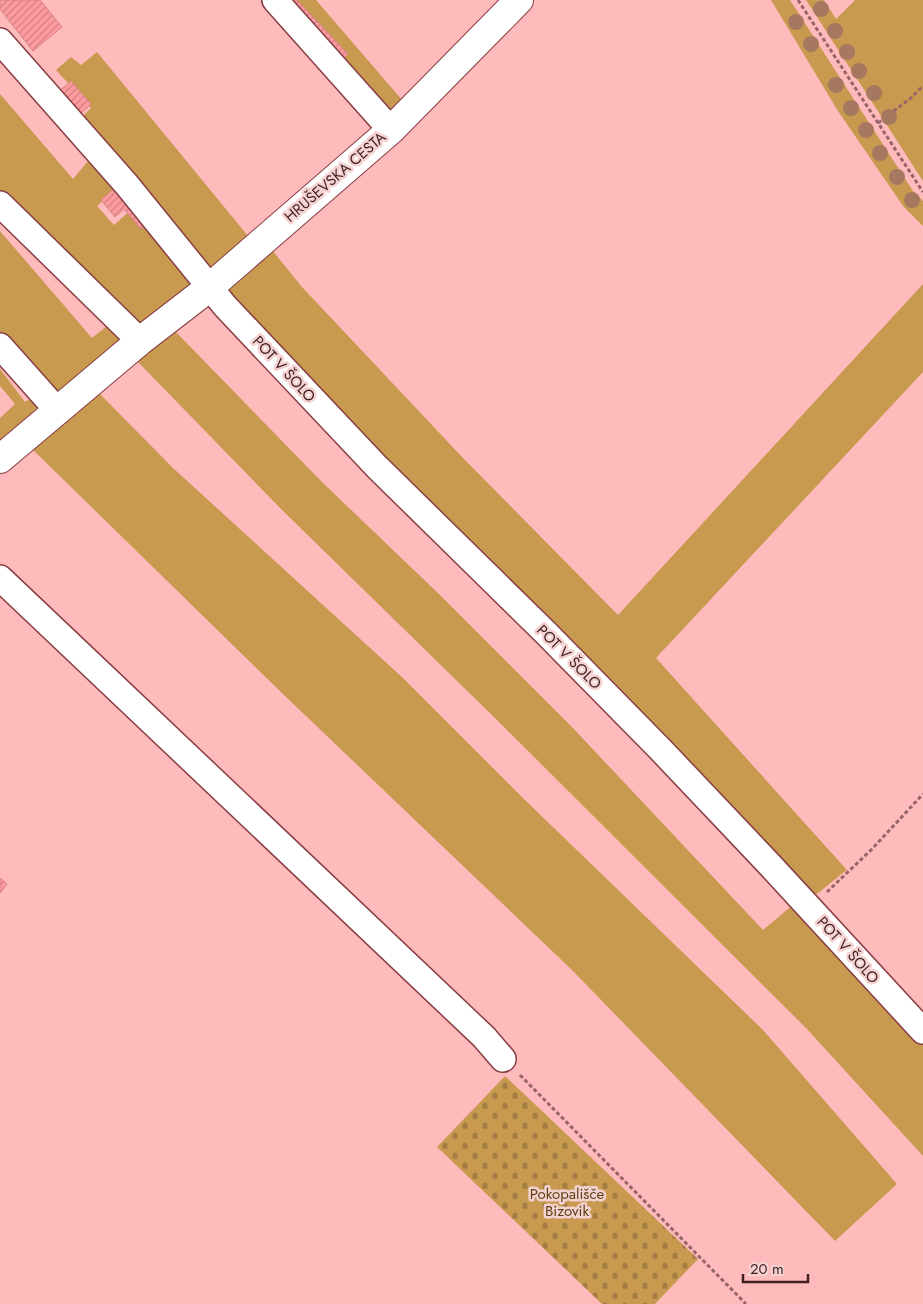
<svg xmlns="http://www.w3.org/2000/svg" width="923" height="1304" font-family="Jost,sans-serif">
  <defs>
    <pattern id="cemetery-stones" width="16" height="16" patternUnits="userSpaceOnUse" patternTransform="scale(1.25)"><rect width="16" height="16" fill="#c89a50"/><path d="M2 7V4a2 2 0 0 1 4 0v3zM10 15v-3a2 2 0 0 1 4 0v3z" fill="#a47d42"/></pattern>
    <pattern id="building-hatch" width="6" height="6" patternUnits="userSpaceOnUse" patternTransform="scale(1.25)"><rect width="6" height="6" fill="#fe9b9f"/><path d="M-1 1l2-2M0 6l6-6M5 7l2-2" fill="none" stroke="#cf7e81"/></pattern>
  </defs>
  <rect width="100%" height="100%" fill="#ffbabc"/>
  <g fill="#c89a50">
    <polygon points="280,0 316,0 403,101 392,110 378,106"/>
    <polygon points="771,0 790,0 913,191 923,201 923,226 903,206 838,111"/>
    <polygon points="806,0 824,0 836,19 855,0 923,0 923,181"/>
    <polygon points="97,52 248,236 216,265 207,270 82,117 91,108 56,70 71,57 81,65"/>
    <polygon points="0,94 73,179 93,155 120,185 97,206 114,225 132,209 191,275 190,287 142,326 99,294 0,191"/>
    <polygon points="0,231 92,338 112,322 122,341 56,394 0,336"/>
    <polygon points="272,250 302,287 463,458 618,615 923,284 923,372 656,658 847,870 844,872 812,898 398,479 229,296 230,284"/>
    <polygon points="174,330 322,482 441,596 571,726 763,930 795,903 923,1040 923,1156 806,1028 497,720 281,509 137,361"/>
    <polygon points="0,369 25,402 33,397 37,407 32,418 0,441 0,418 15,404 0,386"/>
    <polygon points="98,392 173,468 403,678 525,800 763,1030 897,1184 835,1241 572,970 285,696 30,447"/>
  </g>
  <polygon fill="url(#cemetery-stones)" points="505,1076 698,1259 655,1304 602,1304 437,1147"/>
  <g fill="url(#building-hatch)" stroke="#d48487">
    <polygon points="0,0 40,0 62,27 33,51 0,9"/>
    <polygon points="295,0 297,0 348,54 342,60 290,5"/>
    <polygon points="71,81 91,104 81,113 89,122 82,127 55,95"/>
    <polygon points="117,186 147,224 141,229 124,209 115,217 101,200"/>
    <polygon points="0,878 7,884 0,893"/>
  </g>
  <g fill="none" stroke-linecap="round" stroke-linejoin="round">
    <defs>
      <g id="minor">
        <polyline points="275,0 391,130"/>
        <polyline points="0,41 127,185 225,306 377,467 546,633 661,750 770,865 923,1031"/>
        <polyline points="0,204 140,341"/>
        <polyline points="0,346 58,411"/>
        <polyline points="0,578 484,1037 503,1059"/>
      </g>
      <polyline id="tertiary" points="0,459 140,341 210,287 391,130 519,0"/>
    </defs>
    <use href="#minor" stroke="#873e43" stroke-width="28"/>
    <use href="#tertiary" stroke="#873e43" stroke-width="30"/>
    <g stroke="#986668" stroke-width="3" stroke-dasharray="4 2.5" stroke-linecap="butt">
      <polyline points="798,0 923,192"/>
      <polyline points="878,123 911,98 923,86"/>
      <polyline points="827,892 872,849 923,794"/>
      <polyline points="520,1075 746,1304"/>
    </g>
    <use href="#minor" stroke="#fff" stroke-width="25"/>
    <use href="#tertiary" stroke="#fff" stroke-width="28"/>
  </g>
  <g fill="#a67860">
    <circle cx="821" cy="9" r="8"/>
    <circle cx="796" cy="22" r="8"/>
    <circle cx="835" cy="31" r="8"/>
    <circle cx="811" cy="44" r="8"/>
    <circle cx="847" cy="52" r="8"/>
    <circle cx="859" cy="71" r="8"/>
    <circle cx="836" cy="85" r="8"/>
    <circle cx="874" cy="93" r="8"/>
    <circle cx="851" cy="108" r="8"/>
    <circle cx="889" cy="117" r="8"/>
    <circle cx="866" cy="130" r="8"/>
    <circle cx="880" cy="153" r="8"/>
    <circle cx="897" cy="177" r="8"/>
    <circle cx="912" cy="200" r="8"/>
  </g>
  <g text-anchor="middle" stroke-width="5" stroke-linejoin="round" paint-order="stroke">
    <g font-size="15" fill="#401f21" stroke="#f5d2d2">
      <text transform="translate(335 177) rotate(-41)" y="5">HRUŠEVSKA CESTA</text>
      <text transform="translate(284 369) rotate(47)" y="5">POT V ŠOLO</text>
      <text transform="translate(569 657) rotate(45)" y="5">POT V ŠOLO</text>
      <text transform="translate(848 950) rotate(48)" y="5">POT V ŠOLO</text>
    </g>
    <g font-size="15" fill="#5d4214" stroke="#f5d2d2">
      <text x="567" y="1199">Pokopališče<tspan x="567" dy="17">Bizovik</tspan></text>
    </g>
  </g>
  <path d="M743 1274v8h65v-8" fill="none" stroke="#401f21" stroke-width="2.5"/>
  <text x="750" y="1274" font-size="15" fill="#401f21" stroke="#f5d2d2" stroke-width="4" paint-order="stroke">20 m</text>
</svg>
